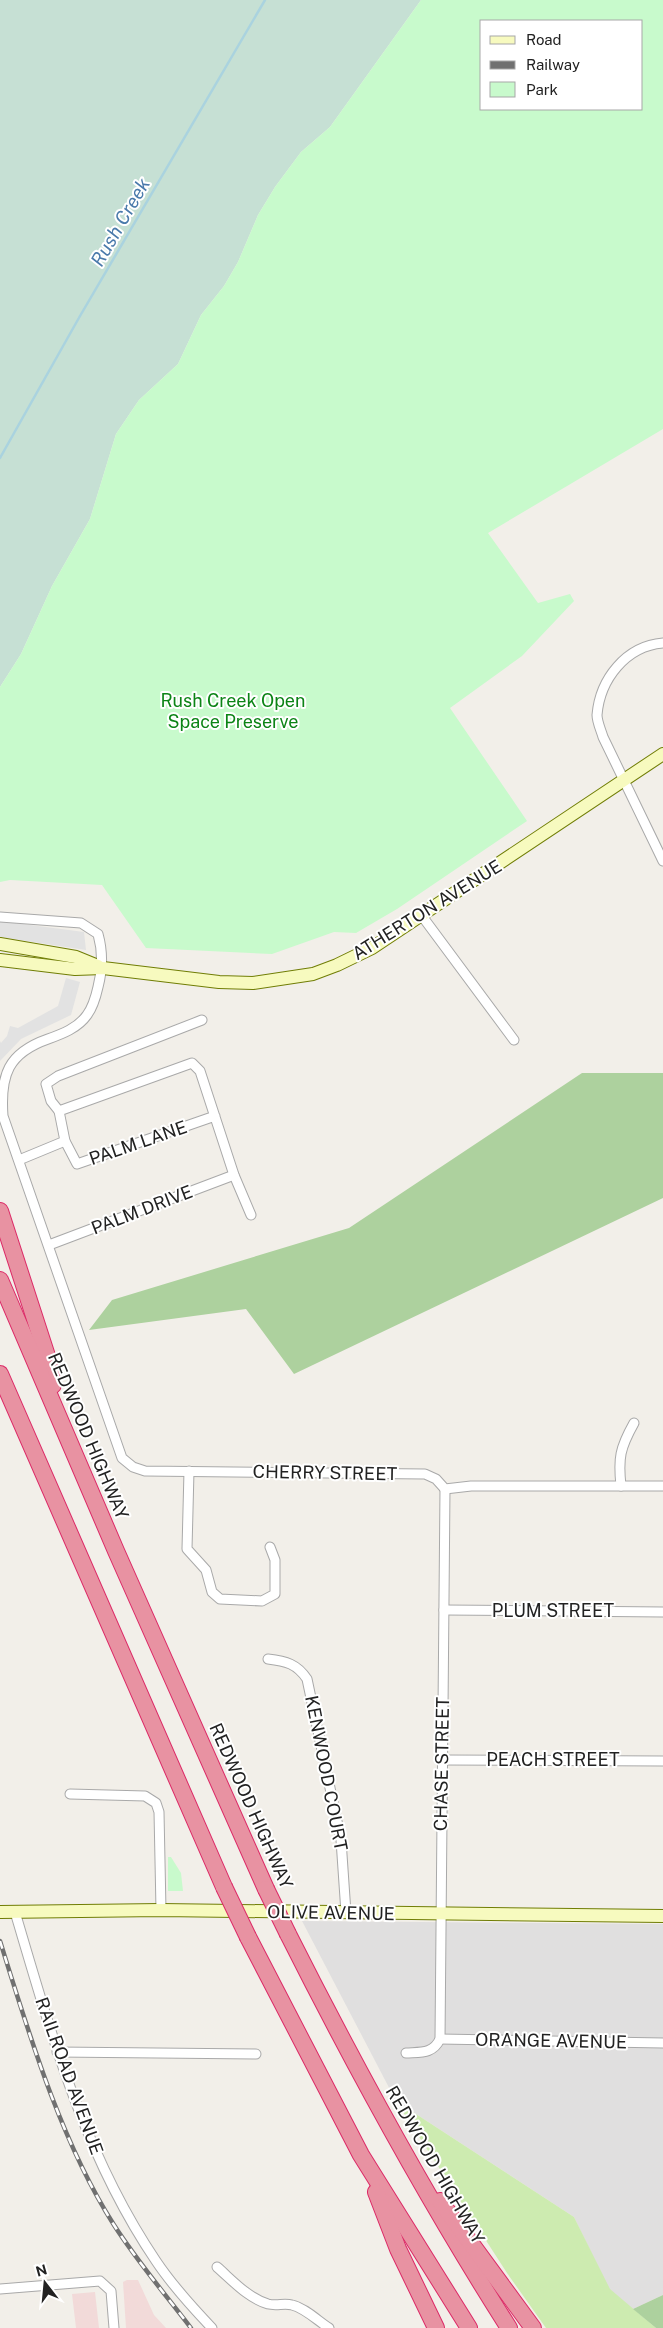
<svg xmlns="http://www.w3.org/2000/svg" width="663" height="2328" font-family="'Public Sans',sans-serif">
  <rect width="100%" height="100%" fill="#f2efe9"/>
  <polygon fill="#e0dfdf" points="302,1921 663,1924 663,2295 633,2309 609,2289 574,2217 396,2101"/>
  <g fill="#f2dad9">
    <polygon points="127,2280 138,2280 154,2315 166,2328 126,2328 123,2282"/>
    <polygon points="95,2292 99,2328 76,2328 72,2294"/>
  </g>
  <polygon fill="#cdebb0" points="396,2101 574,2217 610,2289 656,2328 546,2328 507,2273"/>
  <g fill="#add19e">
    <polygon points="582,1073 663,1073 663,1198 294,1374 246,1309 89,1330 112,1300 349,1228"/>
    <polygon points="663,2295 663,2328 656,2328 633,2309"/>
  </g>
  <polygon fill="#c6e0d4" points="0,0 421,0 330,127 301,152 275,187 258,215 238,262 224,286 201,315 178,364 139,400 116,434 90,519 52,586 21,654 0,687"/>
  <g fill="#c8facc" fill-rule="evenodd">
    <path d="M 421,0 L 663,0 L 663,429 L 488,533 L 538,603 L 570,594 L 574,601 L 522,656 L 450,708 L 527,821 L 397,909 L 356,933 L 334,932 L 272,954 L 146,948 L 102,885 L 10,880 L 0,882 L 0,687 L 21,654 L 52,586 L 90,519 L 116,434 L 139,400 L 178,364 L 201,315 L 224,286 L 238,262 L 258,215 L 275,187 L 301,152 L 330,127 ZM 642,21 L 642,109 L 482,109 L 482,21 Z"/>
    <polygon points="168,1857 171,1857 181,1873 183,1891 168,1891"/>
  </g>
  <g fill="#e2e2e2">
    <polygon points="0,921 84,932 86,950 0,937"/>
    <polygon points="66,978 80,982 71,1015 21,1039 0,1061 0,1041 1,1043 7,1036 10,1026 18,1028 58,1006"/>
  </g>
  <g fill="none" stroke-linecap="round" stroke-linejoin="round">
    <polyline stroke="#aad3df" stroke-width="2.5" points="0,458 80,316 265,0"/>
    <defs>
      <g id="street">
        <path d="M 663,643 C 626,646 600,679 597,715 C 597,722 601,730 603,737 L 663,861"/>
        <polyline points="422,916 514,1040"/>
        <path d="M 0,917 L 81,923 L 98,934 C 103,952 103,968 98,987 C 96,996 93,1007 87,1015 C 78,1028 62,1034 48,1039 C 8,1053 0,1075 3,1116 L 122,1458 L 133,1467 L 145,1471 L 425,1474 L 436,1479 L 445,1489 L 471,1486 L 663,1486"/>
        <polyline points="59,1111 51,1101 46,1084 58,1076 202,1020"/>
        <polyline points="215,1116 77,1164 65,1141 59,1111 192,1063 200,1071 234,1175 251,1215"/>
        <polyline points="19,1160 65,1141"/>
        <polyline points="49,1245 234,1175"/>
        <polyline points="189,1471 187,1549 206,1570 212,1592 220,1599 262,1601 275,1594 275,1560 270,1547"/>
        <path d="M 621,1486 C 618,1458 620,1448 634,1423"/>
        <polyline points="444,1610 663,1612"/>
        <path d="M 268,1659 C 286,1661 297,1664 307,1679 L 341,1840 L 346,1913"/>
        <polyline points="442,1760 663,1761"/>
        <polyline points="70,1794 145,1796 156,1803 159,1812 161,1910"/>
        <path d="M 15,1912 C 51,2033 84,2155 156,2261 C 172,2285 192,2307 212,2328"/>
        <polyline points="440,2039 663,2043"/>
        <polyline points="57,2052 256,2054"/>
        <path d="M 406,2053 C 421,2052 433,2054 440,2039 L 445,1489"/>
        <path d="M 217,2267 C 233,2281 248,2298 268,2304 C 276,2306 285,2303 292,2305 C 305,2308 318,2321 329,2328"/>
        <polyline points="0,2289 100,2281 111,2291 114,2328"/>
      </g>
      <g id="secondary">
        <polyline points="0,944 76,957 98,966"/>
        <polyline points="0,960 75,969 103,968 219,982 253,983 313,974 337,965 372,948 663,754"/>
        <polyline points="0,1912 161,1910 663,1916"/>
      </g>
      <g id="highway">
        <polyline points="0,1211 47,1356 53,1385"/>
        <polyline points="0,1280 116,1551 266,1889"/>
        <polyline points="0,1374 224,1887"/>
        <path d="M 288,1934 C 356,2069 428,2201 509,2328"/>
        <polyline points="248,1937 361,2155 469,2328"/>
        <polyline points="376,2192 398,2249 436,2328"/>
        <polyline points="440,2201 533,2328"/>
      </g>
    </defs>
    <use href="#street" stroke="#a9a9a9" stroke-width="11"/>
    <use href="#secondary" stroke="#707d05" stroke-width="14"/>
    <use href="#highway" stroke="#dc2a67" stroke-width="18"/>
    <use href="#street" stroke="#fff" stroke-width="9"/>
    <use href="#secondary" stroke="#f7fabf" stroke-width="12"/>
    <use href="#highway" stroke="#e892a2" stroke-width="16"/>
    <defs>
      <path id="rail" d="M 0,1941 C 29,2034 61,2142 114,2225 C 137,2261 165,2294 191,2328"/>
    </defs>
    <use href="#rail" stroke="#707070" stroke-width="4.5"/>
    <use href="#rail" stroke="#fff" stroke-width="2.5" stroke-dasharray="8" stroke-linecap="butt"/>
    <defs>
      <g id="highway-bridge">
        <polyline points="224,1887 248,1937"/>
        <polyline points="266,1889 288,1934"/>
      </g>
    </defs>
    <use href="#highway-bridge" stroke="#dc2a67" stroke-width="18" stroke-linecap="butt"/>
    <use href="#highway-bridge" stroke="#e892a2" stroke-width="16"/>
  </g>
  <g text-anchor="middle" stroke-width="4" stroke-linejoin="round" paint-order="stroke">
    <g font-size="18" fill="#0c8416" stroke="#fff">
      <text x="233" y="707">Rush Creek Open<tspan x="233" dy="21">Space Preserve</tspan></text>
    </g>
    <g font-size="18" fill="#222" stroke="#fff">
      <text transform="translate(427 910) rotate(-32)" y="6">ATHERTON AVENUE</text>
      <text transform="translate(138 1143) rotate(-19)" y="6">PALM LANE</text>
      <text transform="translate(142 1210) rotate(-21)" y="6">PALM DRIVE</text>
      <text transform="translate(88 1436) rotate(67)" y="6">REDWOOD HIGHWAY</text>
      <text transform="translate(325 1473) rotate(1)" y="6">CHERRY STREET</text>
      <text x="553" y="1617">PLUM STREET</text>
      <text x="553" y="1766">PEACH STREET</text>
      <text transform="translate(442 1764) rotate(-89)" y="6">CHASE STREET</text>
      <text transform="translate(326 1773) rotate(79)" y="6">KENWOOD COURT</text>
      <text transform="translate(251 1806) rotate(66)" y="6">REDWOOD HIGHWAY</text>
      <text transform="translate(331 1913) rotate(1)" y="6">OLIVE AVENUE</text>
      <text transform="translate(551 2041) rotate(1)" y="6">ORANGE AVENUE</text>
      <text transform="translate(69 2076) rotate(70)" y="6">RAILROAD AVENUE</text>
      <text transform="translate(435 2165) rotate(60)" y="6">REDWOOD HIGHWAY</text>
    </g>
    <g font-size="19" font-style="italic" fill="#4a7aab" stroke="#fff">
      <text transform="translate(120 222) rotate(-60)" y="7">Rush Creek</text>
    </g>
  </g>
  <rect x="480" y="20" width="162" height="90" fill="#ffffff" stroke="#a7a7a7"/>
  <rect x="490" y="36" width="25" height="8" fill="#f7fabf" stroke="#a7a7a7"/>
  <text x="526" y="45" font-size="15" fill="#222222">Road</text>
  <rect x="490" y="61" width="25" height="8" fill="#707070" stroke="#a7a7a7"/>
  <text x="526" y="70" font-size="15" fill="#222222">Railway</text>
  <rect x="490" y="82" width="25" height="15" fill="#c8facc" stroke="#a7a7a7"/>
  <text x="526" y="95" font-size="15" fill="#222222">Park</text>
  <g transform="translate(45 2283) rotate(344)" stroke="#ffffff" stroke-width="4" paint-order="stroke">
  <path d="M0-4L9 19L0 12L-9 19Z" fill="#222222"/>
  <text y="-8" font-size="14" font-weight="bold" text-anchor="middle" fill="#222222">N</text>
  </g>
</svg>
